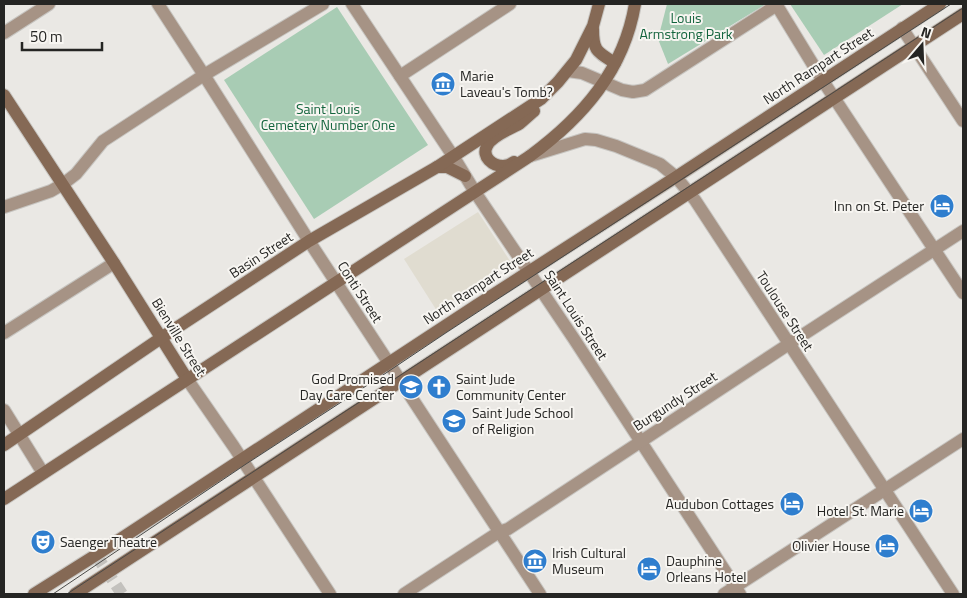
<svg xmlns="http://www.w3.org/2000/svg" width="967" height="598" font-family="'Titillium Web',sans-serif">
  <rect width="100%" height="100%" fill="#eae8e4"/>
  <polygon fill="#e0dcd0" points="478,212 512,264 437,311 404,259"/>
  <g fill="#a8ccb4">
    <polygon points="667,4 766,4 668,64 658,39"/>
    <polygon points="790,4 903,4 824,55"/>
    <polygon points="337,7 428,145 314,219 224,80"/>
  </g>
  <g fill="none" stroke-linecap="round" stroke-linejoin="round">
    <polyline stroke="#c3c1bd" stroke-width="12" stroke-dasharray="12 6" stroke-linecap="butt" points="96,555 122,594"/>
    <defs>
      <g id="street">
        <polyline points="158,4 204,75 309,241 540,594"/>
        <polyline points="352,4 453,156 475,192 574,339 740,594"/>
        <polyline points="776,4 823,81 963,293"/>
        <polyline points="902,28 963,121"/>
        <polyline points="4,33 49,4"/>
        <polyline points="568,71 582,73 622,90 633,92 645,90 777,5"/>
        <polyline points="400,76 510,4"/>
        <polyline points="530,156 585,139 596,140 616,146 660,164 676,177 695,200 953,594"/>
        <polyline points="4,207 51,191 63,184 76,174 103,141 204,75 323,4"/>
        <polyline points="4,333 114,263"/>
        <polyline points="187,379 234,447 330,594"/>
        <polyline points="4,410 43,473"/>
        <polyline points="404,594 499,532 508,529 795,340 963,231"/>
        <polyline points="724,594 963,439"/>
      </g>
      <g id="secondary">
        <path d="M 593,29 C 593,51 597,52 615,63"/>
        <polyline points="4,95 114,263 187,379"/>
        <path d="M 514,162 C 511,164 507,166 503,166 C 493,166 481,157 487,146 C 491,136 510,129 519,124 C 524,120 529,115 534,111"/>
        <polyline points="437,167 447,167 465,176"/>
        <polyline points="4,445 161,338 309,241 437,167 541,99 558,82 576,60 593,26 599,4"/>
        <path d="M 4,499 L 530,156 C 583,117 624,70 635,4"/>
        <polyline points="34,594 96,555 477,305 676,177 940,4"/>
        <polyline points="75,594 963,14"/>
      </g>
    </defs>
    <use href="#street" stroke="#c7c5c1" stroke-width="14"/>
    <use href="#secondary" stroke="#c7c5c1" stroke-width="14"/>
    <use href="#street" stroke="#a69385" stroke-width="12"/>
    <use href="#secondary" stroke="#856955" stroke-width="12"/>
    <g stroke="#494947" stroke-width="1">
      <polyline points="53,594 246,464 386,373 447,332 951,4"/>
      <polyline points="67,594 538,285 963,8"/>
    </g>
  </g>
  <defs>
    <symbol id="museum-disc" viewBox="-11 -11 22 22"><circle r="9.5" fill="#2f7ece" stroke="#f7f5f1"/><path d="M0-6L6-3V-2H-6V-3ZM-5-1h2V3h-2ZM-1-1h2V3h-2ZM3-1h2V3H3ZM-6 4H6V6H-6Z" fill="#fff"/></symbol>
    <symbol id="hotel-disc" viewBox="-11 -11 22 22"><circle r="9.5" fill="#2f7ece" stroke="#f7f5f1"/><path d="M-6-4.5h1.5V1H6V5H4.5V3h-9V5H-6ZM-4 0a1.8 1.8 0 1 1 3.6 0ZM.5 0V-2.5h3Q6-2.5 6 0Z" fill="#fff"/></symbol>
    <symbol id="school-disc" viewBox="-11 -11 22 22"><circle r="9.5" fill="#2f7ece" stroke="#f7f5f1"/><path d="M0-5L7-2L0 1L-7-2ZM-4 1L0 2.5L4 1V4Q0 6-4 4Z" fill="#fff"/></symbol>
    <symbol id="church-disc" viewBox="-11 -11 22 22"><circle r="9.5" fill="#2f7ece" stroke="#f7f5f1"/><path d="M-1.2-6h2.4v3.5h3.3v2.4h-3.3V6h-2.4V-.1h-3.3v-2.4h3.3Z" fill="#fff"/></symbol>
    <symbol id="theatre-disc" viewBox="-11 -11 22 22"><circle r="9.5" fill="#2f7ece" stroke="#f7f5f1"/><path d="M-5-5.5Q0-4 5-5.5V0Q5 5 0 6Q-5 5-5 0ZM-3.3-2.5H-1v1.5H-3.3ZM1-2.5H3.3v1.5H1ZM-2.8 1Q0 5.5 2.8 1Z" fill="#fff"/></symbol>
  </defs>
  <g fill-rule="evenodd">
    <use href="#museum-disc" x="429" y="70" width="28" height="28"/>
    <use href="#hotel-disc" x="928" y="192" width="28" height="28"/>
    <use href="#school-disc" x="397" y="373" width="28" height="28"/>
    <use href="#church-disc" x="425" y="373" width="28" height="28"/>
    <use href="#school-disc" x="440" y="407" width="28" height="28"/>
    <use href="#hotel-disc" x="778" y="490" width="28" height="28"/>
    <use href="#hotel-disc" x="907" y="497" width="28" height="28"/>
    <use href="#theatre-disc" x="29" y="528" width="28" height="28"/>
    <use href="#hotel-disc" x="873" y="532" width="28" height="28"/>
    <use href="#museum-disc" x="521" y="547" width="28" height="28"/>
    <use href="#hotel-disc" x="635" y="555" width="28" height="28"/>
  </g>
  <g text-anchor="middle" stroke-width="4" stroke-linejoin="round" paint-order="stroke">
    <g font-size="14" fill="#13643d" stroke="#f7f5f1">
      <text x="686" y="23">Louis<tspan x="686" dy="16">Armstrong Park</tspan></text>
      <text x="328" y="114">Saint Louis<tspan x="328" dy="16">Cemetery Number One</tspan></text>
    </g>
    <g font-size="14" fill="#252523" stroke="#f7f5f1">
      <text transform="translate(818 66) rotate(-33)" y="5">North Rampart Street</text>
      <text transform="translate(261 255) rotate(-33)" y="5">Basin Street</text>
      <text transform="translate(478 286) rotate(-33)" y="5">North Rampart Street</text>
      <text transform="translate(360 292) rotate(57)" y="5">Conti Street</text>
      <text transform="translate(785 311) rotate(57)" y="5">Toulouse Street</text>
      <text transform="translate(576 315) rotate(57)" y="5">Saint Louis Street</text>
      <text transform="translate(179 337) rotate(58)" y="5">Bienville Street</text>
      <text transform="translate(675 401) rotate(-33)" y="5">Burgundy Street</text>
    </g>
    <g font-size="14" fill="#252523" stroke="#f7f5f1" text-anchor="start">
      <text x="460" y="81">Marie<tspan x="460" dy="16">Laveau's Tomb?</tspan></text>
      <text x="924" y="211" text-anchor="end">Inn on St. Peter</text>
      <text x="394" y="384" text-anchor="end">God Promised<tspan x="394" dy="16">Day Care Center</tspan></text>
      <text x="456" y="384">Saint Jude<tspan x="456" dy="16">Community Center</tspan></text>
      <text x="472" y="418">Saint Jude School<tspan x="472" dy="16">of Religion</tspan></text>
      <text x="774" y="509" text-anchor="end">Audubon Cottages</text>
      <text x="904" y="516" text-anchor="end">Hotel St. Marie</text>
      <text x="60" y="547">Saenger Theatre</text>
      <text x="870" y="551" text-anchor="end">Olivier House</text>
      <text x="552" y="558">Irish Cultural<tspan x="552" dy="16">Museum</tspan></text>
      <text x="666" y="566">Dauphine<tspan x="666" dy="16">Orleans Hotel</tspan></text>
    </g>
  </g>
  <rect width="967" height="598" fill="none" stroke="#252523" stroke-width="10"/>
  <g transform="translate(922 45) rotate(19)" stroke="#f7f5f1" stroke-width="4" paint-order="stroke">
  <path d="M0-4L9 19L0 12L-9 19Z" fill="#252523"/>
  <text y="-8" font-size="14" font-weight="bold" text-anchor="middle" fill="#252523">N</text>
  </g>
  <path d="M22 42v8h80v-8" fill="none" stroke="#252523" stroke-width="2.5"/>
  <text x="30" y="42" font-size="15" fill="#252523" stroke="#f7f5f1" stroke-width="4" paint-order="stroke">50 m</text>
</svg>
